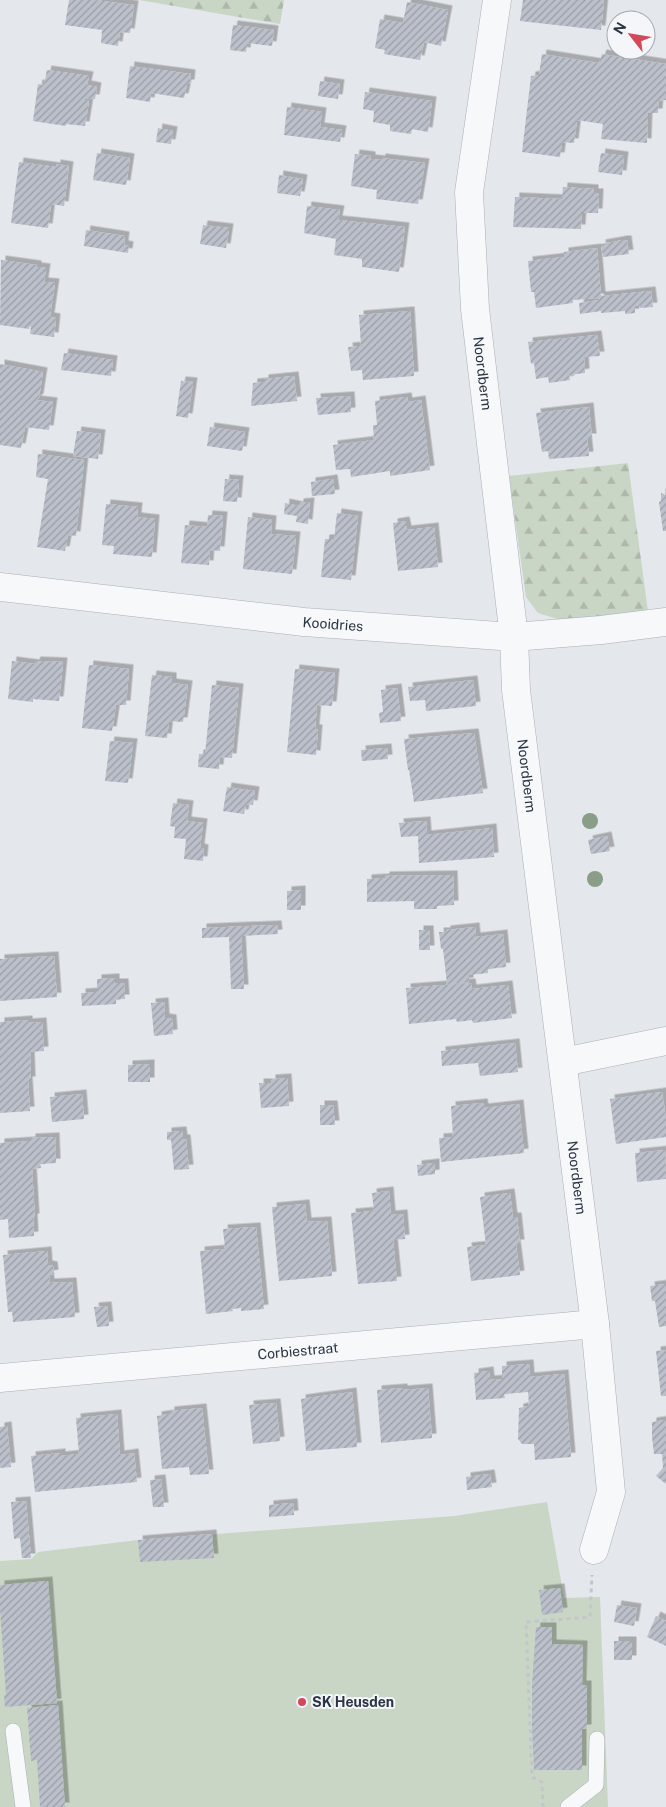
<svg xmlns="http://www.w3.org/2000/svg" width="666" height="1807" font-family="'Public Sans',sans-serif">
  <defs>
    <pattern id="forest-firs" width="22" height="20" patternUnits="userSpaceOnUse" patternTransform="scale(1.25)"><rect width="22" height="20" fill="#c9d6c5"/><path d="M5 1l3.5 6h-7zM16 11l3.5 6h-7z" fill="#adb8ab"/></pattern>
    <pattern id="building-hatch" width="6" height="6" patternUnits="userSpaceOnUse" patternTransform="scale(1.25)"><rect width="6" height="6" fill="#bbc0ca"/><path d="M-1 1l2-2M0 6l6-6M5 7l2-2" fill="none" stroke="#989da6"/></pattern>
    <filter id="shadow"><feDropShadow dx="4.5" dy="-4.5" stdDeviation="0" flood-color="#0004"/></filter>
  </defs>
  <rect width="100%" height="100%" fill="#e4e7ec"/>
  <g fill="url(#forest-firs)">
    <polygon points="139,0 284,0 280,24"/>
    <polygon points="628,463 648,612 564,621 538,613 526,597 509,476"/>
  </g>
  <polygon fill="#c9d6c5" points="547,1502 564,1598 600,1597 608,1807 0,1807 0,1561 31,1559 38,1552 138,1540 454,1516"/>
  <g fill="url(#building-hatch)" filter="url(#shadow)">
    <polygon points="69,0 94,0 134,5 130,33 120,32 118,46 101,43 102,30 65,25"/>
    <polygon points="523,0 604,0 601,30 520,21"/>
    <polygon points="407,2 448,10 441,46 424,42 420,60 384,54 385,50 375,48 380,19 403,23"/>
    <polygon points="233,25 274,30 272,46 247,43 246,52 230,50"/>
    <polygon points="542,54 599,63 602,54 666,64 666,100 659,101 658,113 648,113 647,143 601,139 603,124 577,120 574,143 562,142 560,157 522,152 531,76 539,75"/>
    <polygon points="130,66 191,74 190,84 187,84 184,98 151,93 150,102 126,98"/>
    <polygon points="47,70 89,76 87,85 97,87 95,99 85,98 85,100 89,101 85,126 66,124 66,126 33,121 38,84 44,85"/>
    <polygon points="320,81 340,84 338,99 318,96"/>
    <polygon points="365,92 432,101 428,132 412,129 411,134 390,131 390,125 373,122 374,111 363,109"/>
    <polygon points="287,107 322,112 320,127 342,130 340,142 284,135"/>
    <polygon points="158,128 173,131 171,144 156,142"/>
    <polygon points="97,153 130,158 126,185 93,180"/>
    <polygon points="601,153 624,156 622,175 598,172"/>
    <polygon points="355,154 371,156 371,159 381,160 381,158 425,163 418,204 376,199 377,190 351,186"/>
    <polygon points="19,162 56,167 56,164 69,166 64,206 51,204 48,228 11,223"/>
    <polygon points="279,175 303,179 300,196 277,193"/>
    <polygon points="563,187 594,189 594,193 599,193 598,213 582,213 581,229 513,227 515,197 562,199"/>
    <polygon points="307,206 340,210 338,220 405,227 399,272 362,267 362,259 334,255 336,239 304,233"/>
    <polygon points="203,225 229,228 226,248 200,244"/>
    <polygon points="86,230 125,236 124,245 129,246 128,253 84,246"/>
    <polygon points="623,240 627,240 629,254 603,257 601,244"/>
    <polygon points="597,248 601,296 651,291 653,307 640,308 639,305 635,306 635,313 625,314 625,311 601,313 601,311 580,314 579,303 600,300 599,298 573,300 573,303 536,308 534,292 531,292 528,261 564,257 564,252"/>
    <polygon points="1,260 37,265 37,267 46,268 44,282 55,283 50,317 56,318 54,337 30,334 31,327 30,326 29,329 0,325"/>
    <polygon points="410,311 414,376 363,380 362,370 351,371 348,347 361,346 359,315"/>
    <polygon points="597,335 600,356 584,357 585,373 569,375 570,380 549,383 548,377 536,379 534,363 531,364 528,342"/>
    <polygon points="64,353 113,360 111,376 61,370"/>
    <polygon points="0,364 43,372 39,398 36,400 53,402 49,430 25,427 21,448 0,445"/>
    <polygon points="294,376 297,401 251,406 253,383 264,382 264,379"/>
    <polygon points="181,381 193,382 188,418 176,416"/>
    <polygon points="350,396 351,412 318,415 316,398"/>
    <polygon points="407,397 408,402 421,400 430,470 390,476 390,471 351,477 350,469 336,470 333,445 374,440 373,425 377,425 375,401"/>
    <polygon points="589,407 592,438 587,438 589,456 549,459 548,451 542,452 536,413"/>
    <polygon points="210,427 245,432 242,451 207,446"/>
    <polygon points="77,431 101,434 98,459 73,456"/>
    <polygon points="38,454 84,460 76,536 68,535 65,551 37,547 48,479 36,477"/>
    <polygon points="225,479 239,480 237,502 223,501"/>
    <polygon points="333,479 335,494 312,496 311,482"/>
    <polygon points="661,493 666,495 666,531 663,531 659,502 661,501"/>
    <polygon points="310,502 308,524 296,522 297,516 284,514 285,503 299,506 299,503"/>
    <polygon points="106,504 138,507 137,517 155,519 152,557 113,554 114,546 102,545"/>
    <polygon points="337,513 358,516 351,580 321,577 325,539 334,539"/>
    <polygon points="208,515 223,516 220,551 210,550 209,565 181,563 185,525 207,527"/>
    <polygon points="248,517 272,520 271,534 296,536 292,574 243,569"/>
    <polygon points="405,521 407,530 434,527 438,567 398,571 393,523"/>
    <polygon points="12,661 35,664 36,661 63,662 59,701 33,699 33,702 8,699"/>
    <polygon points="89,665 129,669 126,705 116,705 112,731 82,728"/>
    <polygon points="295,669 335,673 332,706 317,705 315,729 318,729 316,755 287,752"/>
    <polygon points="152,675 172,677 172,683 188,685 183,722 169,721 167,738 145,736"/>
    <polygon points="473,680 476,706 426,711 425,700 410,701 408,687"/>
    <polygon points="212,685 239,688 232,758 220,757 219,769 198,767 199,754 205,754"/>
    <polygon points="397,688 401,721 380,723 379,713 383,712 381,690"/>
    <polygon points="474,733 483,793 414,802 409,770 408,770 404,739"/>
    <polygon points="110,741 133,743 128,783 105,781"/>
    <polygon points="387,748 388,759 362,761 361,750"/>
    <polygon points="227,787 255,791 253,805 246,804 244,814 223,811"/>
    <polygon points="173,803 189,805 187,821 203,823 200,848 204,849 203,861 184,859 186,839 174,838 175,827 170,826"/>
    <polygon points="426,821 427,835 492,828 494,857 419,863 418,836 401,837 399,823"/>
    <polygon points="607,836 610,851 591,854 588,840"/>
    <polygon points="453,875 454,905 437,906 437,909 414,909 414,901 367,902 367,879 385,878 385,876"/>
    <polygon points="301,890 301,910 287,910 287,891"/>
    <polygon points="277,925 278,934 241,936 244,989 231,989 229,937 202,938 202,928"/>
    <polygon points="475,927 476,937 503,934 506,967 488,969 488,973 469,975 469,982 447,984 443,949 441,949 439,932 446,932 446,930"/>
    <polygon points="419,930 429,930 430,950 419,950"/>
    <polygon points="54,956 57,997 0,1001 0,959"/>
    <polygon points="115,978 115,983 124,983 125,999 116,999 116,1004 82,1006 81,993 97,992 97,979"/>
    <polygon points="471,983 472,989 508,985 512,1018 473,1023 472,1020 457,1022 456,1019 409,1024 406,988"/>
    <polygon points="164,1002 165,1018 172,1019 173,1034 154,1036 151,1003"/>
    <polygon points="28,1020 28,1023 42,1022 44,1051 30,1052 31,1081 28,1081 30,1111 0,1113 0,1022"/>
    <polygon points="515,1043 518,1072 480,1076 478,1063 442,1066 441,1051"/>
    <polygon points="150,1064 150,1082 128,1082 128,1065"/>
    <polygon points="287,1078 289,1106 261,1108 259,1083 271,1083 271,1079"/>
    <polygon points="662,1092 666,1118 666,1137 616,1144 610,1099"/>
    <polygon points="82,1094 84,1119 52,1122 50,1097"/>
    <polygon points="483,1103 484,1108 519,1104 524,1153 441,1162 439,1138 453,1137 451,1106"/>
    <polygon points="320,1105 333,1105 335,1125 320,1125"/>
    <polygon points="182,1131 183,1139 186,1139 189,1169 174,1170 171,1140 167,1140 167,1132"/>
    <polygon points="55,1137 56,1163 40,1164 41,1168 32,1169 35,1218 33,1218 34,1236 9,1238 8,1219 0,1220 0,1143 31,1141 31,1138"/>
    <polygon points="665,1150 666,1179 637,1182 635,1153"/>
    <polygon points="435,1163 435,1174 418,1176 417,1165"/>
    <polygon points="389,1191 391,1215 403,1214 405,1239 393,1240 397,1281 358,1284 351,1213 374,1211 372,1193"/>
    <polygon points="510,1193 513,1217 517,1217 520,1244 516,1244 520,1275 471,1281 467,1247 486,1245 480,1197"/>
    <polygon points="305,1204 307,1222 327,1221 332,1276 279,1281 272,1207"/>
    <polygon points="256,1227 264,1309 241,1311 241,1308 232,1309 233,1311 206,1314 200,1251 225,1249 223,1229"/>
    <polygon points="47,1251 48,1265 53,1266 54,1274 49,1275 50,1283 72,1282 75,1317 13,1322 12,1312 8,1312 3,1255"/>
    <polygon points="666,1284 666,1326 659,1327 655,1301 652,1301 650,1286"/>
    <polygon points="107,1306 109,1326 97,1327 94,1307"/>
    <polygon points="666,1350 666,1396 661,1396 656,1351"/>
    <polygon points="529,1364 530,1377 564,1374 571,1457 535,1460 534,1444 522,1444 518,1439 519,1408 529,1406 528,1392 504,1394 505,1398 476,1400 474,1373 489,1371 490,1380 502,1379 502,1366"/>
    <polygon points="403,1388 403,1390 428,1388 432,1438 381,1443 377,1390"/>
    <polygon points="352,1392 357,1447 306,1451 301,1399"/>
    <polygon points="276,1403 280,1441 253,1444 249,1405"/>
    <polygon points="202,1408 209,1474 190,1475 189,1467 162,1469 157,1416 170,1414 170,1411"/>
    <polygon points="117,1414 120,1455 134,1453 137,1482 35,1492 31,1456 61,1453 61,1456 79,1454 76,1418"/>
    <polygon points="666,1420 666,1484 656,1476 663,1468 662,1454 654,1454 652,1437 652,1422"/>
    <polygon points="7,1426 11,1467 0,1468 0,1427"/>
    <polygon points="490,1474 492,1487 467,1490 466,1477"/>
    <polygon points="161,1479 164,1507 153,1507 150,1480"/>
    <polygon points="26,1501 31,1558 22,1558 20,1538 14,1539 11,1502"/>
    <polygon points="293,1503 294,1515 269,1517 269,1505"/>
    <polygon points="212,1534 214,1558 140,1562 138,1540"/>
    <polygon points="48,1581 57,1703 5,1707 4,1695 6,1695 0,1609 0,1585"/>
    <polygon points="560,1588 563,1612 542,1615 539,1590"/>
    <polygon points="617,1605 637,1608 634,1626 614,1622"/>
    <polygon points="656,1616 666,1621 666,1646 647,1637"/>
    <polygon points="536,1627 552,1627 552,1644 583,1645 582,1685 587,1685 587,1729 582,1729 582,1770 534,1770 532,1726 532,1685"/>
    <rect x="614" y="1641" width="18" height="19"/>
    <polygon points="58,1705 65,1807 40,1807 37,1760 31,1761 27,1708"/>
  </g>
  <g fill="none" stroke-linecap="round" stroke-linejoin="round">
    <defs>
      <g id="lane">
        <polyline points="13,1731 23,1807"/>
        <polyline points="568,1807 596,1785 597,1739"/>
      </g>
      <g id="street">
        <path id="s1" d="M 497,0 L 469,192 L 475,309 L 514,637 L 516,690 L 595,1324 L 611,1492 L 594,1550"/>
        <path id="s2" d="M 0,587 L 304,622 L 514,637 L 601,630 L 666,622"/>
        <polyline points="563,1062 666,1041"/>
        <path id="s3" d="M 0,1378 L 595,1324"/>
      </g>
    </defs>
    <use href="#lane" stroke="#a9aeb7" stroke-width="16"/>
    <use href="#street" stroke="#a9aeb7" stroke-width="29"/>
    <polyline stroke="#c2c5cb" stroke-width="3" stroke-dasharray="4 4" stroke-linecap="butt" points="543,1807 542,1782 532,1777 526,1622 590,1617 592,1575"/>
    <use href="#lane" stroke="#f7f8fa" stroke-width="15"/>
    <use href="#street" stroke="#f7f8fa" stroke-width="28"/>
  </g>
  <g fill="#899d89">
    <circle cx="590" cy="821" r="8"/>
    <circle cx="595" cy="879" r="8"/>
  </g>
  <circle fill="#d1495b" stroke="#f4f6f9" stroke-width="2" cx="302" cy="1702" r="5"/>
  <g text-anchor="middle" stroke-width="4" stroke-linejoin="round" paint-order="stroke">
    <g font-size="14" fill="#2b3445" stroke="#f4f6f9">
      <text dy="5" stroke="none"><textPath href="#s1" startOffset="376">Noordberm</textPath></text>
      <text dy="5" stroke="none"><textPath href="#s2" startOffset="335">Kooidries</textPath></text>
      <text dy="5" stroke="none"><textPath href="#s1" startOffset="781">Noordberm</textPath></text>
      <text dy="5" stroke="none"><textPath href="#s1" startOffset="1186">Noordberm</textPath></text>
      <text dy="5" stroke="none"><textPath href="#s3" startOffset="299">Corbiestraat</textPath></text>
    </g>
    <g font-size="14" font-weight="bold" fill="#2b3445" stroke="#f4f6f9" text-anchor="start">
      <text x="312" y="1707">SK Heusden</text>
    </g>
  </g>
  <g transform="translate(631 35) rotate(301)"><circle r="24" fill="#f4f6f9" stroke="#a4a8b1"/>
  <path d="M0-4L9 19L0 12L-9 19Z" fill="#d1495b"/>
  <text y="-8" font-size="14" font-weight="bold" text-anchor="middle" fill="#2b3445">N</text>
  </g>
</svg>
